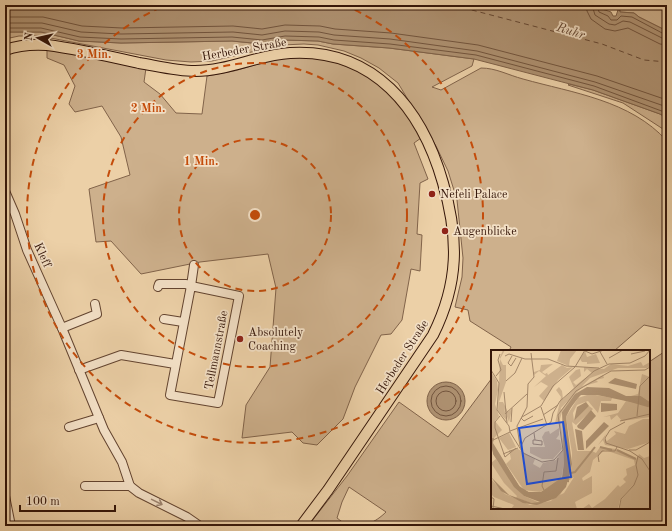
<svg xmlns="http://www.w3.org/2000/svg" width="672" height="531" font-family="'Old Standard TT',serif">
  <rect width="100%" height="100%" fill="#ecd0a7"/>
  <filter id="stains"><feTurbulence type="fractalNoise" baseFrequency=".005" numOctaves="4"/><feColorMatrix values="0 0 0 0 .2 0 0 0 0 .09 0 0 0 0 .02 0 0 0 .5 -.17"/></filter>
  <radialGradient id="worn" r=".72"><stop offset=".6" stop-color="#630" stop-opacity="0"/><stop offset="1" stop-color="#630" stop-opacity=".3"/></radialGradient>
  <g fill="#cdb08c" stroke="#81634a" fill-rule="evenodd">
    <polygon points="619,5 667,5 667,31 639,17 634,13 620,12"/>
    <path d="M 5,32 L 41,32 L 79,41 L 121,43 L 232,41 L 262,44 L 284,40 L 318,41 L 333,44 L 389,48 L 474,59 L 472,66 L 432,87 L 441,90 L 481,68 C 496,68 508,75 523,79 C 573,93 630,100 667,141 L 667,330 L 644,325 L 614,351 L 509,351 L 511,347 L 470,321 L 468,310 L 455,307 L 462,277 L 463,258 L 457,200 L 448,171 L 436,146 L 398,83 L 379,68 L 361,58 L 344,51 L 318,45 L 304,44 L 282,45 L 212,61 L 191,62 L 166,60 L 40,36 L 19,36 L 5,39 Z"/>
    <path d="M 47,48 L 146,68 L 144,82 L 160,94 L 176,113 L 202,114 L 207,76 C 216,74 225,73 234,71 C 249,67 265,61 281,59 C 320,53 361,66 390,94 C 403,106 412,123 421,138 L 414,143 L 428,179 L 420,183 L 417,234 L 422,235 L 420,271 L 411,269 L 402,320 L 391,334 L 381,335 L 355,387 L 343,419 L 317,445 L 303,443 L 292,432 L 242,438 L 246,405 L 270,367 L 276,288 L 268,254 L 200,262 L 141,274 L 111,241 L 96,242 L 89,189 L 130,175 L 121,137 L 102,106 L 75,112 L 69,104 L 75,86 L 64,65 L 47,58 Z"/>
    <polygon points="569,84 593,90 660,114 667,118 667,128 663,129 623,103 568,85"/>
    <path d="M 667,350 L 667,526 L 308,526 L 347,476 L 399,402 L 448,437 L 492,378 L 492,508 L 649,508 L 649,362 ZM 349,487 L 386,512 C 376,522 362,529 348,525 C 344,524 340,520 337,518 L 342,502 Z"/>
  </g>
  <g fill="#ae9171" stroke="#7e6047">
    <polygon points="5,5 600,5 602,9 611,12 613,16 616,16 618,10 617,5 619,5 620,12 634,13 639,17 667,31 667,118 660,114 593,90 474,59 389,48 333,44 318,41 285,40 262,44 232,41 121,43 79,41 41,32 5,32"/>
    <circle cx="446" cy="401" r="19"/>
  </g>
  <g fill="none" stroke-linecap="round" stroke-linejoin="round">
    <g stroke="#72543d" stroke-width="1">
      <polyline points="586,5 587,11 591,19 605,29 615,31 628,28 660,44 667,45"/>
      <polyline points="592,5 595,15 609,24 615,25 623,21 630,22 662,38 667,39"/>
      <polyline points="597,5 599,12 608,16 611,20 617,20 621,16 632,17 664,34 667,34"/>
      <polyline points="5,17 43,17 82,26 122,28 233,26 262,29 285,25 320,26 335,29 391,33 478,45 597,76 667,100"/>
      <polyline points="5,23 42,23 81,32 121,34 233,32 262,35 285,31 319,32 334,35 390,39 477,51 595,82 667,107"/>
      <polyline points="5,28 41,28 80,37 121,39 232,37 262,40 285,36 319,37 334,40 390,44 476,55 594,86 667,113"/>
      <circle cx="446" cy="401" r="15"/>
      <circle cx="446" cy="401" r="10"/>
    </g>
    <g stroke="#654733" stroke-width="1" stroke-dasharray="5 4" stroke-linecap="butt">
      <polyline points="88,5 90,5"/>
      <polyline points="418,5 468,9 602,44 644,60 667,62"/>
    </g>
    <defs>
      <g id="minor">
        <polyline points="5,191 15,214 27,250 62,328 104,430 122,462 130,486 139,493 187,517 200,526"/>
        <polygon points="191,286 239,296 218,403 170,395"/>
        <polyline points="158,287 159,284 186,284 191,286 194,265"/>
        <polyline points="164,319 183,322"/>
        <polyline points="62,328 97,314 95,304"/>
        <polyline points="79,370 121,355 175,364"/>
        <polyline points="69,427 99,418"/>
        <polyline points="85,486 130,486"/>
        <polyline points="5,496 11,526"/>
      </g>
      <path id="major" d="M 5,50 C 19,45 32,44 47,45 C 78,49 108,56 139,63 C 157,66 176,71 195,71 C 228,71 257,55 290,53 C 374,48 422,109 443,183 C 459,238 459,283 433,335 L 328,490 L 301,526"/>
    </defs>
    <use href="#minor" stroke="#634430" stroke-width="10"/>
    <use href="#major" stroke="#351609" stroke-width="12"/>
    <use href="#minor" stroke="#f3e0c6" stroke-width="8"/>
    <use href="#major" stroke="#ecd0a7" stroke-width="10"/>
  </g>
  <defs><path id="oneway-shaft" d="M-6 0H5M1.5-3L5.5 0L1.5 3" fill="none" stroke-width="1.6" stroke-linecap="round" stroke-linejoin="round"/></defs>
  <use stroke="#9e8571" href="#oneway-shaft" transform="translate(157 502) rotate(26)"/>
  <g fill="none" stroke="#c44c0b" stroke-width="2" stroke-dasharray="7 5">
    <circle cx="255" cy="215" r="76"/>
    <circle cx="255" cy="215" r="152"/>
    <path d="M344 5A228 228 0 1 1 166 5"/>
  </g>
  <g fill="#8f2418" stroke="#f3e0c6" stroke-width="1.5">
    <circle cx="432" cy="194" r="4"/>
    <circle cx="445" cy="231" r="4"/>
    <circle cx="240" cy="339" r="4"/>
  </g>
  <g text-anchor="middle" stroke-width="3.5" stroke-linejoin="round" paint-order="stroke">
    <g font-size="12" fill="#351609" stroke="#f3e0c6">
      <text transform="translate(244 49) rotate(-10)" y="4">Herbeder Straße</text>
      <text transform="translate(43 255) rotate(66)" y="4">Kleff</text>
      <text transform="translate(216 350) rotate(-79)" y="4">Tellmannstraße</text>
      <text transform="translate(402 357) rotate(-57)" y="4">Herbeder Straße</text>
    </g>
    <g font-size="12" fill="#351609" stroke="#f3e0c6" text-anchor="start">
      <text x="440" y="198">Nefeli Palace</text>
      <text x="453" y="235">Augenblicke</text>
      <text x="248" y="336">Absolutely<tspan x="248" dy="14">Coaching</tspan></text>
    </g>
    <g font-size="13" font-style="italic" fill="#654733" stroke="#f3e0c6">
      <text transform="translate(571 30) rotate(17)" y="5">Ruhr</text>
    </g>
  </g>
  <g transform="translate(491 350)">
    <rect width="159" height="159" fill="#ecd0a7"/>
    <path d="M 12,0 L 14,0 L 9,9 L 12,15 L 15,15 L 15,32 L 8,52 L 12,52 L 17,62 L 21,59 L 18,72 L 13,58 L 16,71 L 7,61 L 9,7 ZM 70,0 L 86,0 L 79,9 L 78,16 L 66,11 ZM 94,1 L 96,7 L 105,4 L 109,13 L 96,14 L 96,12 L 91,12 L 89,9 ZM 150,12 L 152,16 L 159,12 L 159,16 L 156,18 L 127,18 L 99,28 L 70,58 L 68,72 L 64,73 L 70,47 L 65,40 L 68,37 L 71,41 L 72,49 L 83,38 L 78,27 L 85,20 L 89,19 L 90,26 L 82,32 L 85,35 L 101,23 L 96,19 L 93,22 L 93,17 L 113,19 L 120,14 L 137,16 ZM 62,14 L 51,22 L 54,24 L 65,18 L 56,23 L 57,25 L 71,15 L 76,18 L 82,17 L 67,30 L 53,51 L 48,46 L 57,36 L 50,32 L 43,37 L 55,26 L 48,21 L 43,25 L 43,22 L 49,20 L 50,15 ZM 0,22 L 6,31 L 7,40 L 4,54 L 8,66 L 4,71 L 11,80 L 3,88 L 0,88 ZM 151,24 L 159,27 L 159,52 L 150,46 L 140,46 L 147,44 ZM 112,25 L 113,28 L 105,30 L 107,32 L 93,36 L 84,44 L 71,62 L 69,69 L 73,99 L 73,112 L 70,130 L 49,142 L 33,140 L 15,114 L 20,109 L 18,100 L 27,99 L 44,109 L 42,114 L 49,118 L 52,113 L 65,110 L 72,99 L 68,67 L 69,61 L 81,46 L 90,37 ZM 99,44 L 121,48 L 120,51 L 110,51 L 107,63 L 97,51 L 86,55 L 82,63 L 83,71 L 98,56 L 102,59 L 85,75 L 81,72 L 86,101 L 100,101 L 103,97 L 101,101 L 105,103 L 109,97 L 125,99 L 146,109 L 148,104 L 153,108 L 159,106 L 159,159 L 128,159 L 130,150 L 143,134 L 129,150 L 127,159 L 91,159 L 98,154 L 101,158 L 114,149 L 127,135 L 129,137 L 135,132 L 132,129 L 136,125 L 135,119 L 144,115 L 143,110 L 114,100 L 102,110 L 99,122 L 91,128 L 92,131 L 101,126 L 101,143 L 84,152 L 86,159 L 20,159 L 23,155 L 3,147 L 0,144 L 0,129 L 14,144 L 39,155 L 60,151 L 77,132 L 69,145 L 73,143 L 83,127 L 77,131 L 80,120 L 81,103 L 75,67 L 87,48 ZM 135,51 L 159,56 L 159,67 L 131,71 L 126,65 L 120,70 L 119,66 L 112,67 L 127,63 ZM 152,69 L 159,69 L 159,92 L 137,99 L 114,95 L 112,90 L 107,95 L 115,84 L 113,89 L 116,91 L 125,84 L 123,81 L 134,84 L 138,76 ZM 68,78 L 68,85 L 65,89 L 69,90 L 71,99 L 62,109 L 51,109 L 39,103 L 39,97 L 54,97 L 51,87 L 54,82 L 58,81 L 59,84 ZM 18,83 L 25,97 L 17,100 L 8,88 ZM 5,109 L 25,138 L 33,146 L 49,153 L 41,153 L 25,148 L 26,146 L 13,133 L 0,113 Z" fill="#cdb08c"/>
    <path d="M 124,28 L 146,34 L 145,39 L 117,33 ZM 96,37 L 118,38 L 135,46 L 150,46 L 159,52 L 159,56 L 106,45 L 90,45 L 83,51 L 75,67 L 81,114 L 75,137 L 65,148 L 46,155 L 32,153 L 10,141 L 0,127 L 18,145 L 41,153 L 49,152 L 33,146 L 23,137 L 2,104 L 0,88 L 3,88 L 2,93 L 28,136 L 39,143 L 52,142 L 71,128 L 73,112 L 71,62 L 84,44 ZM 95,52 L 98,56 L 83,71 L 86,57 ZM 110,53 L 126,54 L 126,60 L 110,62 ZM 100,60 L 105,66 L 92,80 L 87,78 L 86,76 ZM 113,72 L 118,76 L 95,99 L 95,91 ZM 84,79 L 91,81 L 93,100 L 87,100 Z" fill="#ae9171"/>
    <path fill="none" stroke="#ae9171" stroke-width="2" d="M 0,93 L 4,105 L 7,105 L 29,139 L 37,143 L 50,143 L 69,130 L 77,131 L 73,65 L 89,44 L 109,42 L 157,56 L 159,54M 109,97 L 121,100M 126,100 L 145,109M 80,123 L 84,122 L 104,97"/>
    <path fill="none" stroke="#a38668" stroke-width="1" d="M 108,0 L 116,14M 94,1 L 101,4 L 113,0M 140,4 L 154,1M 14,6 L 18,4 L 34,9 L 57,9 L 75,16 L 108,18M 21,6 L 17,13 L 20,16 L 25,8M 118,8 L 132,0M 0,20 L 8,33 L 6,60 L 18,76 L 19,82M 5,26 L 10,20 L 7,10 L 9,4M 15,31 L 24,23 L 31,8M 13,42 L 16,73M 50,57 L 56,75M 14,64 L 36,44M 52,65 L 67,55M 9,66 L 4,72 L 4,78 L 14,107 L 25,98M 146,66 L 149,36 L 159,26M 31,67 L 50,56 L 62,36 L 84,17 L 94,0M 30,68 L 33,71 L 42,66M 129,71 L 159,64M 20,72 L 21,58M 134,72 L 119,80 L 114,88 L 115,93 L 139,101 L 151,109 L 159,121M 19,81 L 52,69M 43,83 L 44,90 L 42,90 L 42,94 L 51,95 L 51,91 L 44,90M 0,91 L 19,82 L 32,103 L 51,112 L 63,110 L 72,100 L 67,65 L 85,41 L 120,21 L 154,20 L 159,17M 29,96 L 26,76 L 36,57 L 37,34 L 43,27 L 40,3M 29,98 L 34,88 L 60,72 L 62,63 L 69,51 L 103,21 L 118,14 L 139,13 L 154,6 L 159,0M 138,100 L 145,100 L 159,92M 12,104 L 27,98M 108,112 L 107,106 L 111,101 L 124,101 L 126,97M 53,140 L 51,136 L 53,122 L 65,121 L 67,108M 0,147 L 3,149 L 2,159M 0,156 L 14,159M 128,159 L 130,149 L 143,135 L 147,125 L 145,115 L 147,106"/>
    <path fill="#1d4ed8" fill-opacity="0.15" stroke="#1d4ed8" stroke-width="2" d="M 72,72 L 80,127 L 36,134 L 28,78 Z"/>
    <rect width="159" height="159" fill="none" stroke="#351609" stroke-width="2"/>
  </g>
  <circle cx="255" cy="215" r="6" fill="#c44c0b" stroke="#f3e0c6" stroke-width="2"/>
  <g font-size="12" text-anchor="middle" font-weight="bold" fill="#c44c0b" stroke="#f3e0c6" stroke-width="3.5" stroke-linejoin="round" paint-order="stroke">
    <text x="94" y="58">3 Min.</text>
    <text x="148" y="112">2 Min.</text>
    <text x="201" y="165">1 Min.</text>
  </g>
  <rect width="672" height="531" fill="none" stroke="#ecd0a7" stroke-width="20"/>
  <rect x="6" y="6" width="660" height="519" fill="none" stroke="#351609" stroke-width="2"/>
  <rect x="10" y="10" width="652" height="511" fill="none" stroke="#351609"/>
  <g transform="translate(38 38) rotate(278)" stroke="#f3e0c6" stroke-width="3" paint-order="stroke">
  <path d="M0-3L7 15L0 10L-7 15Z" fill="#351609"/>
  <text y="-6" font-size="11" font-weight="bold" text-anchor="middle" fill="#351609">N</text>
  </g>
  <path d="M20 505v6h95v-6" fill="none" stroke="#351609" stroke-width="2"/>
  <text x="26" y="505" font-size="12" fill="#351609" stroke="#f3e0c6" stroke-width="3" paint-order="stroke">100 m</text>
  <rect width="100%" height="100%" filter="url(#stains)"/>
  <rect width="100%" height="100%" fill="url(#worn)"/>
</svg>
